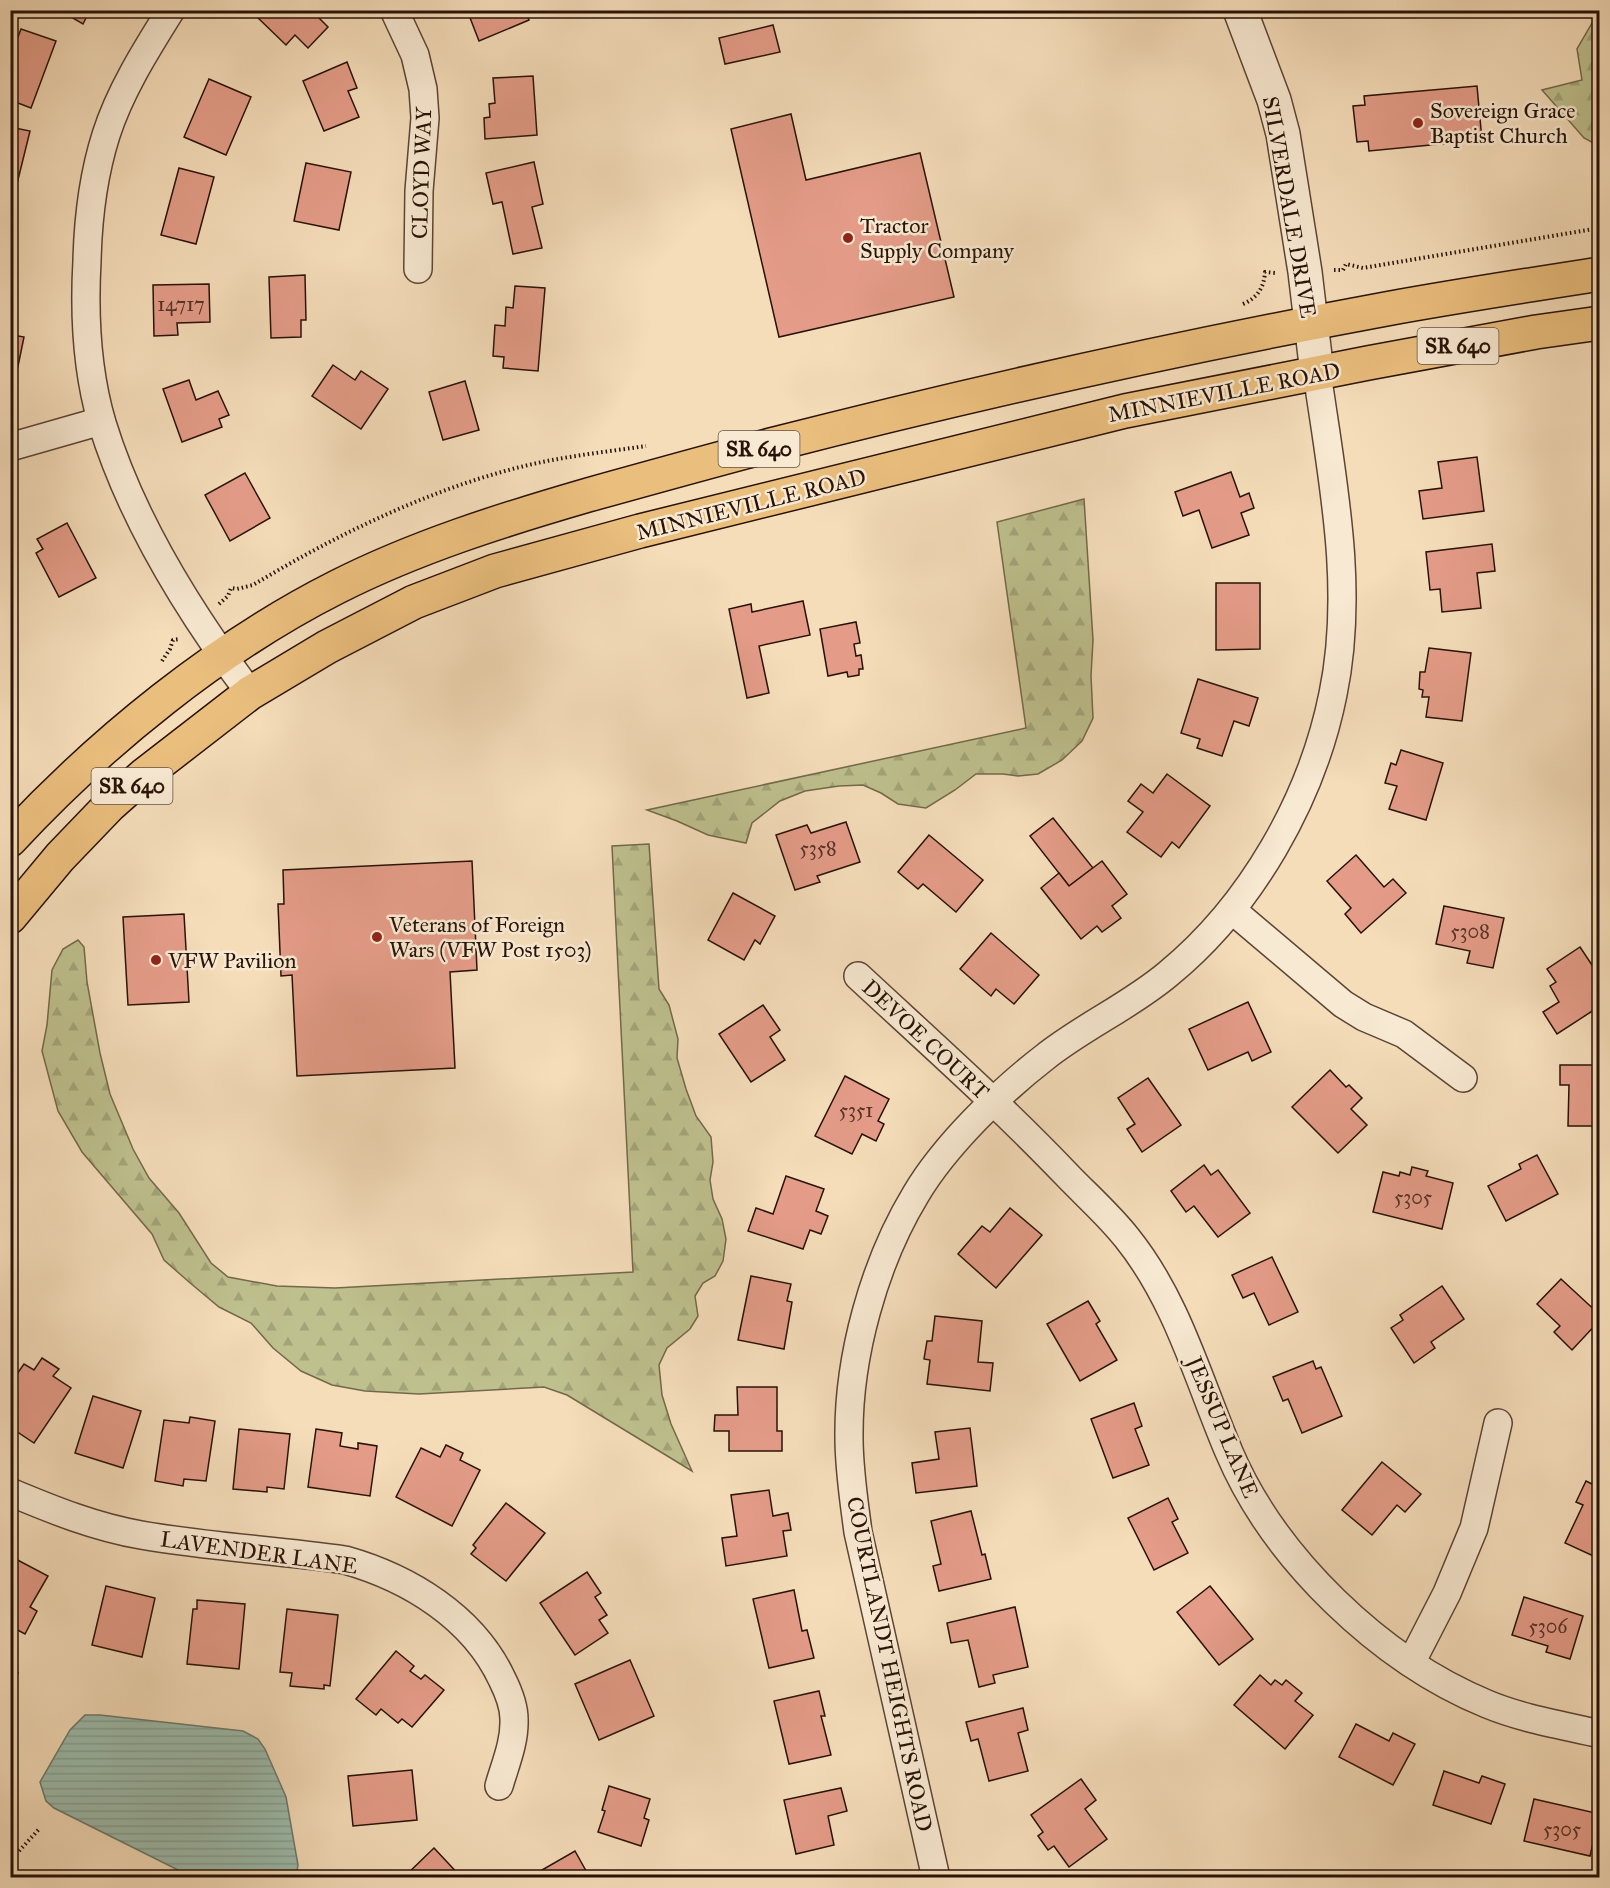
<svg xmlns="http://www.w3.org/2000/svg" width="1610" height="1888" font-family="'IM FELL Great Primer',serif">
  <defs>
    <pattern id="forest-firs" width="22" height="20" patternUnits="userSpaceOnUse" patternTransform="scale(1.5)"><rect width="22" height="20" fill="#bec08e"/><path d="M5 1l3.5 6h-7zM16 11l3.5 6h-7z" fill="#a3a479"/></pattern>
    <pattern id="water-rules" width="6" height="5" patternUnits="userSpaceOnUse" patternTransform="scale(1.5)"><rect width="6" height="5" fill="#9cbcad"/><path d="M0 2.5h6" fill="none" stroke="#86a193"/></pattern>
  </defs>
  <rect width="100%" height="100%" fill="#f5ddba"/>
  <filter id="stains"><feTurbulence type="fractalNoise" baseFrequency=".00333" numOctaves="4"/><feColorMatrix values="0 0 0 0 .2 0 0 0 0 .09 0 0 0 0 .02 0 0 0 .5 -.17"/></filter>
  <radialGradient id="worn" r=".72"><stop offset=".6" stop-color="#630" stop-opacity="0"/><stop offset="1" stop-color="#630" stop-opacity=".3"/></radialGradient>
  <g fill="url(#forest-firs)" stroke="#73694a" stroke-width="1.5">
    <polygon points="1596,11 1600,11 1599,146 1584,138 1542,90 1582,80 1577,49 1596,16"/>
    <polygon points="1084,499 1093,640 1091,676 1093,718 1082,741 1062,760 1038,774 1018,776 1003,774 976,774 955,790 926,808 898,804 881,793 863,785 839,786 805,791 780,801 752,823 746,843 708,835 677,821 647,810 1026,728 997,522"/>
    <polygon points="649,844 659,989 669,1005 678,1039 677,1058 686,1089 696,1116 711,1137 713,1162 710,1180 713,1199 722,1219 726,1239 723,1261 715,1276 703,1283 695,1296 698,1316 690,1329 667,1348 659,1365 662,1395 671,1424 692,1471 567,1395 544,1387 419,1394 365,1391 332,1385 301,1371 273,1348 251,1323 219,1307 189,1282 164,1260 152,1234 82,1152 58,1111 42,1051 47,1025 52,970 63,949 78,940 84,947 87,982 100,1053 110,1094 133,1149 149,1178 179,1213 211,1263 228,1277 277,1286 335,1288 633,1272 612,846"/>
  </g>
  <polygon fill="url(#water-rules)" stroke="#6e786b" stroke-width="1.5" points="85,1715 100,1715 243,1731 258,1739 265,1749 286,1797 298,1865 296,1877 192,1877 54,1808 46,1801 40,1782 70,1730"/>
  <g fill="#e49c88" stroke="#281207" stroke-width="1.5">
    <polygon points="59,10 90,10 83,24"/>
    <polygon points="262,10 311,10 328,27 308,48 295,35 286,45 256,16"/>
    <polygon points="467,10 525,10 529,20 479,41"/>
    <polygon points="773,25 780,52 725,64 719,38"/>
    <polygon points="21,29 56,41 31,108 10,100 10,58"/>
    <polygon points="347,62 357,88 348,91 359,117 324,131 303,81"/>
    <polygon points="533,76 537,135 485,139 484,118 490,117 489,104 495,103 493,78"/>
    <polygon points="209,79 251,97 226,155 184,137"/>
    <polygon points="1477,86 1482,140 1369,151 1368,141 1357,142 1353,106 1365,105 1364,96"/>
    <polygon points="791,114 806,180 920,153 954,297 779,337 731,129"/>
    <polygon points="10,127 30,131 17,184 10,183"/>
    <polygon points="534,162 543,204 532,207 542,248 513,254 502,202 493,204 486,173"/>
    <polygon points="306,163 351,172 339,230 294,221"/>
    <polygon points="179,168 214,177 196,244 161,235"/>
    <polygon points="305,275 306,320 301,320 301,337 271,338 269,277"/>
    <polygon points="209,284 210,322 177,323 178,335 154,336 153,285"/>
    <polygon points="515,286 545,288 538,371 503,368 504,357 493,356 495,325 505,326 506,307 513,308"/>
    <polygon points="10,320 15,321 13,335 24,337 16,376 10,375"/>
    <polygon points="333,365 355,380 361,371 388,389 361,429 312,396"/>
    <polygon points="189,380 196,400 218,391 229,415 219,419 222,427 182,442 163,389"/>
    <polygon points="465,381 479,430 443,440 429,392"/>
    <polygon points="1477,457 1484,511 1423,519 1419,491 1442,488 1438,462"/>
    <polygon points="1231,472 1240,497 1249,493 1254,508 1241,513 1249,535 1212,548 1199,510 1183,516 1175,492"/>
    <polygon points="245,473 270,518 230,541 205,495"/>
    <polygon points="67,523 96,578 59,597 36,553 43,549 37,539"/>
    <polygon points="1492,544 1495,571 1477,573 1481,608 1442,612 1440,589 1430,590 1426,552"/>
    <polygon points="1216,583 1260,583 1260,649 1216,650"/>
    <polygon points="803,601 810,635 759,646 769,693 747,698 729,609 751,604 752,612"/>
    <polygon points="856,622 860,643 854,644 856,656 861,655 863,669 859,669 859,675 848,677 847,672 828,676 820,629"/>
    <polygon points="1429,648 1471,653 1462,721 1426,717 1429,697 1422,697 1423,690 1419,689 1420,672 1425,672"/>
    <polygon points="1198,679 1258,698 1249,726 1234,721 1222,756 1197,748 1200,739 1181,733"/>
    <polygon points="1401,750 1443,763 1426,820 1389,809 1397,786 1385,783 1391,763 1396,765"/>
    <polygon points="1167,774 1210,806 1179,848 1172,842 1161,857 1127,832 1143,812 1128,801 1141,784 1153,793"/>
    <polygon points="1053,818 1093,868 1069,886 1030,836"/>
    <polygon points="846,822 860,862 817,876 820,882 795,890 776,835 807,825 811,833"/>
    <polygon points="929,835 983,880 956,912 923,884 918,889 898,872"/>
    <polygon points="1356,855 1384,887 1393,879 1406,893 1361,933 1345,914 1351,908 1327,881"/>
    <polygon points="472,861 477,970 450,972 455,1068 297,1076 292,975 281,976 278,904 284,904 283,870"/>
    <polygon points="1102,861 1127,894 1112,906 1121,918 1102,932 1097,926 1081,939 1041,888 1059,873 1069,886"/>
    <polygon points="733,893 775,916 760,944 755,940 744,960 708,940"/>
    <polygon points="1444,906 1504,918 1493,968 1467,963 1470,951 1436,944"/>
    <polygon points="184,914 189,1002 128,1005 123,917"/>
    <polygon points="991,933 1039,975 1014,1004 996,989 991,996 960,969"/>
    <polygon points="1580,947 1600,977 1600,1006 1557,1034 1543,1012 1559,1002 1550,986 1556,982 1547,969"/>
    <polygon points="1248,1002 1271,1052 1252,1061 1248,1052 1208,1070 1189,1029"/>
    <polygon points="763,1005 780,1030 770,1037 785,1060 751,1082 719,1034"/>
    <polygon points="1560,1065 1600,1065 1600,1126 1568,1126 1569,1085 1560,1085"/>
    <polygon points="1330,1070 1346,1087 1349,1085 1362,1098 1351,1109 1367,1125 1338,1153 1292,1107"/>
    <polygon points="845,1076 889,1099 878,1121 884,1124 876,1141 862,1134 852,1154 815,1136"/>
    <polygon points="1148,1078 1181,1125 1142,1152 1127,1129 1135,1124 1118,1098"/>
    <polygon points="1537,1155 1558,1194 1506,1221 1488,1186 1521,1169 1519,1164"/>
    <polygon points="1204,1165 1211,1175 1218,1170 1250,1213 1218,1237 1194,1206 1186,1212 1171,1191"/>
    <polygon points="1412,1167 1428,1171 1426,1176 1453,1183 1442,1229 1373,1212 1383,1172 1399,1176 1400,1172 1410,1175"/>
    <polygon points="786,1176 824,1189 816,1211 828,1216 821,1234 810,1230 803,1249 748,1231 756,1208 773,1214"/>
    <polygon points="1010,1208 1042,1235 996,1288 958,1254 982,1226 990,1232"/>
    <polygon points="1272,1257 1298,1312 1269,1325 1254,1293 1243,1298 1232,1275"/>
    <polygon points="751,1276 791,1284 787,1301 792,1302 784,1349 738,1340"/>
    <polygon points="1561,1279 1600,1315 1600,1320 1572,1350 1554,1332 1560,1326 1537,1304"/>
    <polygon points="1442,1286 1464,1319 1431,1342 1435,1348 1414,1363 1391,1328 1403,1320 1400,1315"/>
    <polygon points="1088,1301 1100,1321 1096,1324 1117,1360 1080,1381 1047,1324"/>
    <polygon points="935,1316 982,1321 978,1362 993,1363 990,1391 927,1384 930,1360 924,1359 927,1341 932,1341"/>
    <polygon points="42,1358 59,1369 53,1376 71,1388 34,1443 10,1427 10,1384 24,1364 34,1370"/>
    <polygon points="1313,1361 1316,1369 1321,1367 1342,1416 1302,1433 1288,1399 1283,1401 1273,1377"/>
    <polygon points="737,1387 777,1387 777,1431 782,1431 782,1451 729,1451 729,1431 714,1431 715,1415 738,1415"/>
    <polygon points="93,1396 141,1411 123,1468 75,1453"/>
    <polygon points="1134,1403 1142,1426 1135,1429 1149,1465 1113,1478 1091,1419"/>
    <polygon points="190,1417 215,1421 206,1481 184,1479 183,1486 155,1481 164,1420 189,1423"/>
    <polygon points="970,1428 977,1486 916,1493 912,1463 939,1459 935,1432"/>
    <polygon points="239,1429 290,1434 284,1489 267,1487 267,1492 233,1489"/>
    <polygon points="316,1429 342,1433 340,1446 358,1449 358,1443 377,1446 370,1496 308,1487"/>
    <polygon points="446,1445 463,1453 460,1460 480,1470 452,1526 396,1497 421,1448 440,1457"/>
    <polygon points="1382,1462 1421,1494 1405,1512 1397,1505 1372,1535 1342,1510"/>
    <polygon points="1586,1481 1600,1488 1600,1559 1565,1543 1583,1505 1576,1502"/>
    <polygon points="769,1490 773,1516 788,1513 791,1530 783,1531 787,1556 726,1566 722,1538 737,1536 731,1495"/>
    <polygon points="1168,1498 1178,1519 1172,1522 1188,1553 1154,1570 1128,1518"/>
    <polygon points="506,1503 545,1533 506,1581 471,1554 476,1548 473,1545"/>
    <polygon points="971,1511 982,1555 985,1554 991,1579 939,1591 933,1566 941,1564 931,1521"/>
    <polygon points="10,1556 48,1576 30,1607 37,1611 25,1634 10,1626"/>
    <polygon points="587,1572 601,1593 595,1597 607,1615 599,1620 608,1633 575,1655 540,1603"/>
    <polygon points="106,1586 155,1598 142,1657 92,1645"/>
    <polygon points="1210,1586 1253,1639 1219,1665 1177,1612"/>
    <polygon points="794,1590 802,1631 807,1630 814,1658 769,1668 753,1599"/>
    <polygon points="1524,1597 1583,1616 1570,1659 1546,1652 1548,1646 1512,1635"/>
    <polygon points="197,1600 245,1604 239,1669 187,1664 193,1609 197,1609"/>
    <polygon points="1015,1607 1028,1667 993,1675 995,1683 979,1687 968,1640 951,1643 947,1623"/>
    <polygon points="287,1609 338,1615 330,1686 324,1685 324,1689 290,1686 292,1673 280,1672"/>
    <polygon points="396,1651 414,1666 410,1671 421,1679 425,1675 444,1690 412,1727 402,1719 398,1723 381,1709 376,1715 356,1699"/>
    <polygon points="630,1660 654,1716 599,1740 575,1684"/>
    <polygon points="10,1670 18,1673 10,1687"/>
    <polygon points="1260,1675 1271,1685 1275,1680 1282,1685 1286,1680 1302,1693 1295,1701 1313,1715 1285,1749 1234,1705"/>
    <polygon points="819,1691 825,1716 821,1716 831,1755 789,1764 774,1701"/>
    <polygon points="1023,1708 1028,1730 1018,1733 1028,1771 989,1781 978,1739 971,1741 966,1722"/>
    <polygon points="1356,1724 1389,1741 1393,1733 1415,1744 1393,1785 1339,1757"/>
    <polygon points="412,1770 417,1820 353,1826 348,1776"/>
    <polygon points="1444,1771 1479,1783 1482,1776 1505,1784 1491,1824 1433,1805"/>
    <polygon points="1081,1779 1096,1800 1085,1809 1107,1839 1069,1867 1054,1846 1048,1850 1038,1836 1043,1832 1031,1815"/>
    <polygon points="609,1786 650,1799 644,1818 649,1820 641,1846 598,1832 605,1811 602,1810"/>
    <polygon points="841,1788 847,1811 828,1816 834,1845 796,1854 784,1800"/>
    <polygon points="1534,1799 1600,1814 1590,1856 1524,1841"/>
    <polygon points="434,1848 462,1878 403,1878"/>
    <polygon points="575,1851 590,1878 528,1878"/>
  </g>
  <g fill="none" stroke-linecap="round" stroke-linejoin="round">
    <defs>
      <g id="minor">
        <path d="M 171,10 C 146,50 120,91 106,135 C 93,176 88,219 87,261 C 84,314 87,372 102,423 C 132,521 189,612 250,693"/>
        <polyline points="394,10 415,55 423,89 425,118 419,191 418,269"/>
        <polyline points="10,447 101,421"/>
        <polyline points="1232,910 1343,1004 1364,1017 1404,1034 1463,1078"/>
        <path d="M 858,976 C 928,1041 1000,1105 1066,1174 C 1086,1195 1109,1215 1127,1238 C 1177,1300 1198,1379 1229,1452 C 1274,1558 1380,1660 1487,1704 C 1523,1719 1562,1725 1600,1734"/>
        <path d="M 10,1492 C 53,1510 95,1527 141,1535 C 208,1547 277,1550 345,1560 C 409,1578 473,1617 502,1679 C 508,1691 514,1705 514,1719 C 515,1742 505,1765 499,1786"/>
        <polyline points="1411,1663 1447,1593 1474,1528 1498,1423"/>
        <path d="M 936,1878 L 858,1532 C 854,1501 849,1470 849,1438 C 848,1357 874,1263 916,1194 C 945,1145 1001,1091 1045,1057 C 1084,1026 1130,1006 1168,974 C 1251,906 1312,799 1333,694 C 1355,588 1332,478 1317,373"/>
      </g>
      <polyline id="tertiary" points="1240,10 1274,100 1283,134 1305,272 1317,373"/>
      <g id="primary">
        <path d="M 10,840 C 101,742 218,647 337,587 C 416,547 502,520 588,495 C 649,478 710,461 771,445 C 974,393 1180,347 1386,309 C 1457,296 1529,285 1600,274"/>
        <polyline points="10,917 60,857 109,806 144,775 250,693 327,647 414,602 495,571 640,531 1125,411 1368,363 1536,332 1600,323"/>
      </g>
    </defs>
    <use href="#minor" stroke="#5b4534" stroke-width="30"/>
    <use href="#tertiary" stroke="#5b4534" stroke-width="36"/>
    <use href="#primary" stroke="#281207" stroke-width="36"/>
    <g stroke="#281207" stroke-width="4" stroke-dasharray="1.5 3" stroke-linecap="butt">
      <polyline points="1334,270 1343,270 1346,264 1363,268 1600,228"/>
      <path d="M 1243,304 C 1257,298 1264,288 1265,272 L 1275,273"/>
      <path d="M 219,604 L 228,596 L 231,588 L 237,589 L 253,585 C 341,532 442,483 542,462 C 576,455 612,451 646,446"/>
      <polyline points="162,661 170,649 173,640 180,639"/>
      <polyline points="10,1861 40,1828"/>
    </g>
    <use href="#minor" stroke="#f8e9d2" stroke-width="27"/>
    <use href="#tertiary" stroke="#f8e9d2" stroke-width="33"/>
    <use href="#primary" stroke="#eabe7d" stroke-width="33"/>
  </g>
  <g fill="#8f2418" stroke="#f8e9d2" stroke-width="2">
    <circle cx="1418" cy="123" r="6"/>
    <circle cx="848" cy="238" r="6"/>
    <circle cx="377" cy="937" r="6"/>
    <circle cx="156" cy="960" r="6"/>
  </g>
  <g text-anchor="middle" stroke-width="5" stroke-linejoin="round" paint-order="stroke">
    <g font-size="20" fill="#573427">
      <text x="181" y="311">14717</text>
      <text x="818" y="855">5358</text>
      <text x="1470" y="938">5308</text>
      <text x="856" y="1117">5351</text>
      <text x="1413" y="1204">5305</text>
      <text x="1548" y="1633">5306</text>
      <text x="1562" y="1836">5305</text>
    </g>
    <g fill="#f8e9d2" stroke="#665244" stroke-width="1.5">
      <rect x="1417.5" y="328" width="81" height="36" rx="4.5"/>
      <rect x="718.5" y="431" width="81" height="36" rx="4.5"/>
      <rect x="91.5" y="768" width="81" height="36" rx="4.5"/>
    </g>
    <g font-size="21" font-weight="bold" fill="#281207">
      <text x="1458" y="353">SR 640</text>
      <text x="759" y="456">SR 640</text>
      <text x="132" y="793">SR 640</text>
    </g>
    <g font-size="22" fill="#281207" stroke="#f8e9d2" text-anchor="start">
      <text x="1430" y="118">Sovereign Grace<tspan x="1430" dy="25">Baptist Church</tspan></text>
      <text x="860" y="233">Tractor<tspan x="860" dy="25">Supply Company</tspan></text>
      <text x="389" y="932">Veterans of Foreign<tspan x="389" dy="25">Wars (VFW Post 1503)</tspan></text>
      <text x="168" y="968">VFW Pavilion</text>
    </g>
    <g font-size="22" fill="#281207" stroke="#f8e9d2">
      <text transform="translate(421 173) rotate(-88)" y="8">CLOYD WAY</text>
      <text transform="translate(1290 207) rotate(80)" y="8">SILVERDALE DRIVE</text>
      <text transform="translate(1224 392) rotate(-11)" y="8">MINNIEVILLE ROAD</text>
      <text transform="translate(751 504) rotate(-14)" y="8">MINNIEVILLE ROAD</text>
      <text transform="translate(926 1039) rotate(43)" y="8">DEVOE COURT</text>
      <text transform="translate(1223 1427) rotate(67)" y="8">JESSUP LANE</text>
      <text transform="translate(259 1552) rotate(8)" y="8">LAVENDER LANE</text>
      <text transform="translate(890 1664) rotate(78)" y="8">COURTLANDT HEIGHTS ROAD</text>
    </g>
  </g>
  <rect width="1610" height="1888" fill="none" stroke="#f5ddba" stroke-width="36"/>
  <rect x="12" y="12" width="1586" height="1864" fill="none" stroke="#281207" stroke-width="3"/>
  <rect x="18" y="18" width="1574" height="1852" fill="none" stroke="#281207" stroke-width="1.5"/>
  <rect width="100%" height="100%" filter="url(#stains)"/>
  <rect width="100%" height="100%" fill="url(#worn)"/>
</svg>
